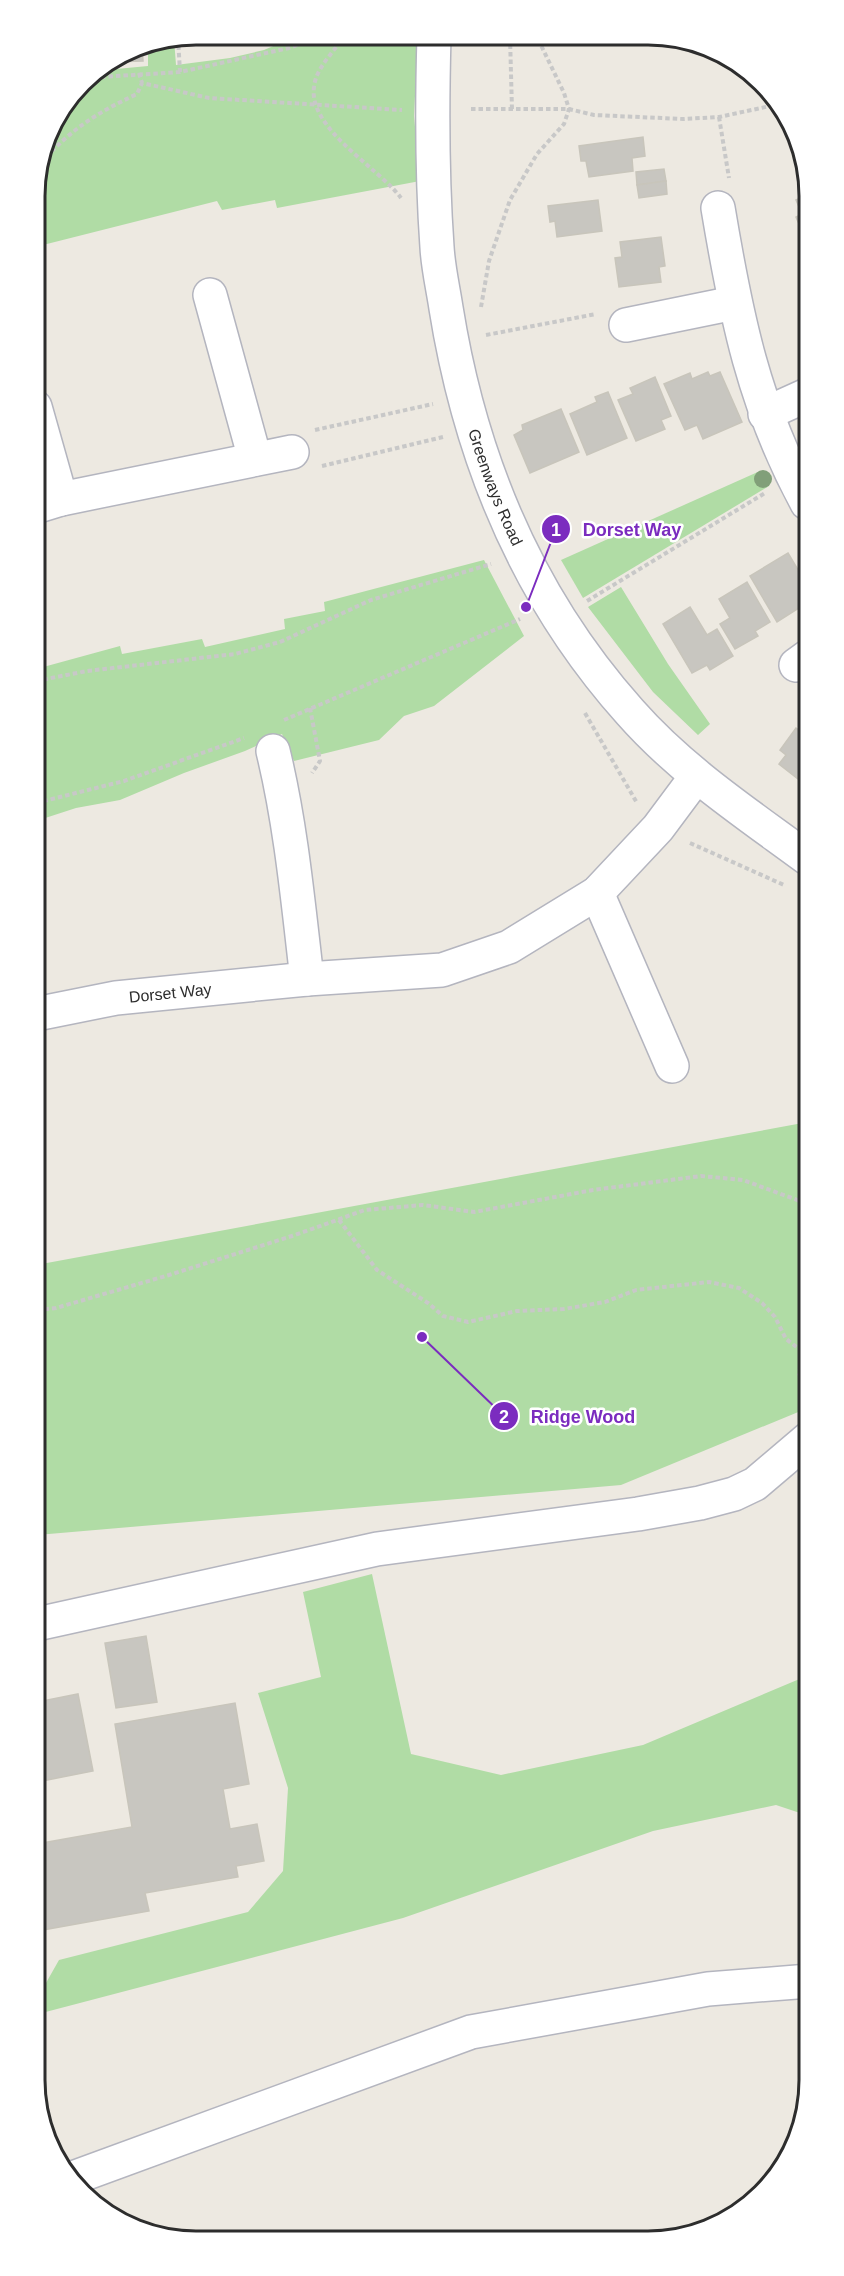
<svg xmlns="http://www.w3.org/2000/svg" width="844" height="2276" font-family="Helvetica,sans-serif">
  <rect width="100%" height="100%" fill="#ede9e1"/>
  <g fill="#b0dca5">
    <polygon points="299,35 418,36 414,116 420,181 277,208 275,200 222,210 217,201 35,247 35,185 51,124 89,75 95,71 148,66 148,44 174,39 176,65 230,58 264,50"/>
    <polygon points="760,471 769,486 583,598 561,560"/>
    <polygon points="484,560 524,636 434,706 404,716 379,740 294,761 282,734 245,751 184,773 120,800 76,808 36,821 36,669 120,646 122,654 202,639 205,647 285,629 284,619 325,611 324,602"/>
    <polygon points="621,587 668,664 710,724 698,735 653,692 588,607"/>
    <polygon points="808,1122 808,1408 621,1485 37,1535 36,1265"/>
    <polygon points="372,1574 411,1754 501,1775 643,1745 809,1675 809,1816 776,1805 653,1831 403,1918 38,2014 37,1991 42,1990 59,1960 248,1912 283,1871 288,1788 258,1693 321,1677 303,1592"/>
  </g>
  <g fill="#c8c6c0" stroke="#c8c5bb" stroke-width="1.5">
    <polygon points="142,45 143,61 109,62 134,47"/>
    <polygon points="643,137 645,156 632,158 633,171 589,177 586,161 581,161 579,146"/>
    <polygon points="797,147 806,164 806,189 796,164 802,162 796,148"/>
    <polygon points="664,169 666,181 637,185 636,172"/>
    <polygon points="666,181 667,194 639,198 637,185"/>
    <polygon points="806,196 806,240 796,217 802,214 796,200"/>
    <polygon points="598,200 602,231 557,237 555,221 550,222 548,206"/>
    <polygon points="661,237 665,266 659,267 661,282 619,287 615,258 622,257 620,242"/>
    <polygon points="708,372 710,376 720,372 742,422 703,439 697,425 685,430 664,384 690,373 692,379"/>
    <polygon points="655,377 671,416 661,420 665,429 636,441 618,400 633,394 630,388"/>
    <polygon points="608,392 627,438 587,455 570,414 597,402 595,397"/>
    <polygon points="561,409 579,452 530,473 514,435 523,430 522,425"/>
    <polygon points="788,553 807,585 807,595 798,600 802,606 777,622 750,576"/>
    <polygon points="747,582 770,622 755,631 758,636 735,649 720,624 730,618 719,599"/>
    <polygon points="690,607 707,635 717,629 733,656 710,670 707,665 692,673 663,624"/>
    <polygon points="796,728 807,736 807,786 779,764 786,755 780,750"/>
    <polygon points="146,1636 157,1702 116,1708 105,1643"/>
    <polygon points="78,1694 93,1771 37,1782 37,1702"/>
    <polygon points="235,1703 249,1784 223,1789 230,1829 257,1824 264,1861 236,1866 238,1877 145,1893 149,1911 37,1931 37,1844 132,1827 115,1724"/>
  </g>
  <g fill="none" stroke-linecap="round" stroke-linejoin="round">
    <defs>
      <g id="minor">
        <path id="s1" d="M 434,36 C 432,106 432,177 437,247 C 438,267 443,288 446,308 C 470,458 528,598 630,712 C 681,770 746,813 807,858"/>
        <path d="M 718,208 C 736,316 754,406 807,503"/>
        <polyline points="210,295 255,459"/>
        <polyline points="626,325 734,303"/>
        <polyline points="35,407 61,499"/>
        <polyline points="765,414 807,395"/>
        <polyline points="35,507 61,499 292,452"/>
        <polyline points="796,665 807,657"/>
        <path d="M 273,751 C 291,825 298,902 307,979"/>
        <polyline points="597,893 672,1066"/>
        <path id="s2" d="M 36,1014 L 116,998 L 307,979 L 442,970 L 509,947 L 597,893 L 658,828 L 696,777"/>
        <polyline points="37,1624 377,1549 638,1514 700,1503 734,1494 755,1484 808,1439"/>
        <polyline points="73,2178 471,2032 708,1989 809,1981"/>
      </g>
    </defs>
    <use href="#minor" stroke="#b4b5bf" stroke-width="36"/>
    <g stroke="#c8c8c8" stroke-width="4" stroke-dasharray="4.5 3" stroke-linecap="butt">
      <path d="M 345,35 C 335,51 316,67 314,87 C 308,129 379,168 401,198"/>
      <polyline points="510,37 512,110"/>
      <polyline points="178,38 180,72"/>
      <polyline points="139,73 142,83 209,98 402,110"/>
      <polyline points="86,78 180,72 289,48 324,35"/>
      <polyline points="471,109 569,109 594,115 683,119 719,117 775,105"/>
      <polyline points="719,117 729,178"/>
      <path d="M 41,162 C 72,129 96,113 137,94 L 142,83"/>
      <polyline points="481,307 489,261 510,200 537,154 564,124 569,109 564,93 537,37"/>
      <polyline points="486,335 596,314"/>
      <polyline points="315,430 433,404"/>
      <polyline points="322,466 443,437"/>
      <polyline points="587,601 765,493"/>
      <polyline points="36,681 87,671 235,654 280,642 371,600 491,564"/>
      <polyline points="310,708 320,761 312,773"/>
      <polyline points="585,713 637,803"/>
      <polyline points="284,720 520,619"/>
      <polyline points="36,803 124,781 244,738"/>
      <polyline points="690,843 784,885"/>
      <polyline points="799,892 807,896"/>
      <polyline points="807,1204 806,1245 808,1253"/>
      <polyline points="339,1220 377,1270 428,1303 443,1316 468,1322 517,1311 564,1309 605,1302 636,1290 709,1282 739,1288 762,1303 775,1317 786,1339 803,1352"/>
      <polyline points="37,1310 56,1308 169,1275 292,1236 365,1210 423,1205 474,1212 593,1190 701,1176 743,1180 808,1204"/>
      <polyline points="808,1346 803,1352 799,1374 808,1386"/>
    </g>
    <use href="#minor" stroke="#fff" stroke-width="33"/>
  </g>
  <circle fill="#819f79" cx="763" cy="479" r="9"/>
  <g text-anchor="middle" stroke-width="5" stroke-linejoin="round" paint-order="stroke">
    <g font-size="16" fill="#2d2d2d" stroke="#fff">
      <text dy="6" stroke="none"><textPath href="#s1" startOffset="459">Greenways Road</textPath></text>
      <text dy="6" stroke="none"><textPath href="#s2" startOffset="136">Dorset Way</textPath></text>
    </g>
  </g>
  <path d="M0 0H844V2276H0ZM196 45H648A151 151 0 0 1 799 196V2080A151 151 0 0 1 648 2231H196A151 151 0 0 1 45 2080V196A151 151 0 0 1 196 45Z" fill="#fff" fill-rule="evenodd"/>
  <path fill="none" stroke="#2d2d2d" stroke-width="3" d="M196 45H648A151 151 0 0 1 799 196V2080A151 151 0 0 1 648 2231H196A151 151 0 0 1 45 2080V196A151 151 0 0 1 196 45Z"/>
  <path fill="none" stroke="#7b2cbf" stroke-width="2" d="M526 607L556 529M422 1337L504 1416"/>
  <g fill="#7b2cbf" stroke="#fff" stroke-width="2">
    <circle cx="526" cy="607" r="6"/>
    <circle cx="422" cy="1337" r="6"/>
    <circle cx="556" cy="529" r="15"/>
    <circle cx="504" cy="1416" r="15"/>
  </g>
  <g font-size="18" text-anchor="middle" font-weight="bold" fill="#fff">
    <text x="556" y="536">1</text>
    <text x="504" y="1423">2</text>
  </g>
  <g font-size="18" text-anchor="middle" font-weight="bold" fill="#7b2cbf" stroke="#fff" stroke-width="5" stroke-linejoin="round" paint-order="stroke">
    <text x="632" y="536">Dorset Way</text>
    <text x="583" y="1423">Ridge Wood</text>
  </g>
</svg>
